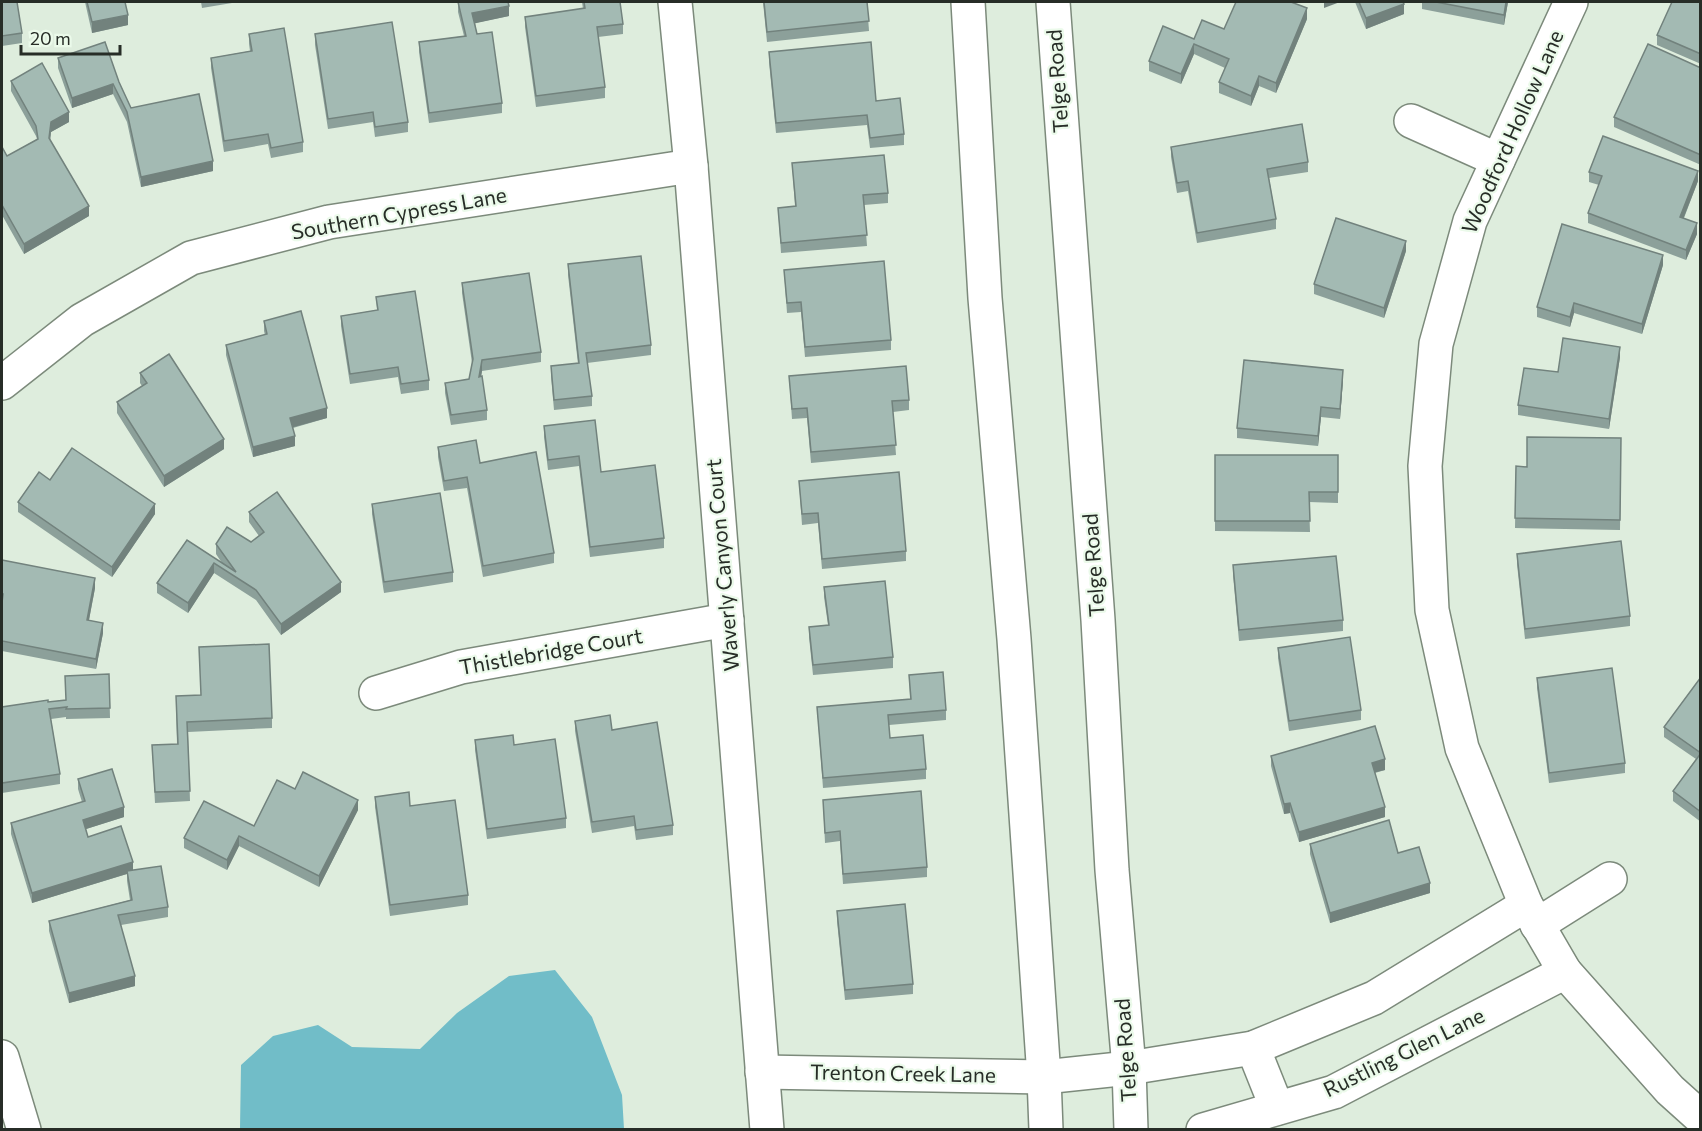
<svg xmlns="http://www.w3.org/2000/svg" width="1702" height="1131" font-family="Commissioner,sans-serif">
  <rect width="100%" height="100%" fill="#deeddd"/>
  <polygon fill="#71bdc8" points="555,970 592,1017 622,1095 624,1129 240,1129 241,1065 273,1036 318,1025 352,1047 420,1049 457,1013 509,976"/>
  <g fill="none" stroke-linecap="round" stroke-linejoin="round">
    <defs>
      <g id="minor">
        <polyline points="675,2 691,166 767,1130"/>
        <polyline points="1571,2 1470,221 1436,344 1425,466 1432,610 1462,748 1526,905 1565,972 1670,1090 1700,1117"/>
        <polyline points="1411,121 1498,160"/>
        <polyline points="2,383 82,320 191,258 329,222 691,166"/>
        <polyline points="376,693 461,667 727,620"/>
        <polyline points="1537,925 1610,879"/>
        <polyline points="1253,1048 1277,1108"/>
        <polyline points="2,1057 24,1130"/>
        <polyline points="762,1072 1044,1077 1129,1068 1253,1048 1374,998 1526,905"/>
        <polyline points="1203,1130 1334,1092 1565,972"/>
      </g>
      <g id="secondary">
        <polyline points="968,2 985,298 1014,639 1044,1077 1046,1130"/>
        <polyline points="1053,2 1098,620 1112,870 1129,1068 1131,1130"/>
      </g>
    </defs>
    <use href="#minor" stroke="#7c8a7b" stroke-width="36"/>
    <use href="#secondary" stroke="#7c8a7b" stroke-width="36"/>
    <use href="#minor" stroke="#fff" stroke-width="33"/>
    <use href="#secondary" stroke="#fff" stroke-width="33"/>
  </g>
  <g fill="#8ca09a">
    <polygon points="2,2 22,33 22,43 2,46"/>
    <polygon points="85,2 125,2 128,25 92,33"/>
    <polygon points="201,2 238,2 202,8"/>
    <polygon points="458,2 509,16 475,23 477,34 502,103 502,113 429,123 419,52 419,42 464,36 458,12"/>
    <polygon points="582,2 620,2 623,24 623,34 598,37 605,87 605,98 536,107 525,27 525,17 583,9"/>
    <polygon points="763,2 867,2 869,31 767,42"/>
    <polygon points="1355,2 1403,2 1404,14 1366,29"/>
    <polygon points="1422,2 1508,2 1504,25 1422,9"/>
    <polygon points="1701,2 1701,64 1657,45 1657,35"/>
    <polygon points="1307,19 1276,93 1259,86 1251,106 1219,93 1219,82 1225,68 1194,54 1181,84 1149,71 1149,61 1194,39 1224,29"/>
    <polygon points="249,34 303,142 303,152 271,158 268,144 224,152 211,68 211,58 250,51 249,44"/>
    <polygon points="315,34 408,122 408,132 375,137 373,122 328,129 315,45"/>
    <polygon points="769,52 876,101 904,134 904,145 870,148 867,125 776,133 769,62"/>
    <polygon points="58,58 119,82 131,108 213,171 141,187 127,122 113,94 72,108 58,68"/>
    <polygon points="1701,68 1701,165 1614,127 1614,117"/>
    <polygon points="11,81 69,122 51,132 50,140 89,216 24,254 2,215 2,147 7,156 37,139 36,136 11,91"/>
    <polygon points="1171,147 1308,162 1308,172 1269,178 1276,219 1276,229 1197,243 1188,191 1177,193 1171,157"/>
    <polygon points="792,163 888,193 888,203 864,205 867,246 781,253 778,208 795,206"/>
    <polygon points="1589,172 1698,181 1684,218 1697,234 1686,260 1588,223 1588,213 1599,185 1589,182"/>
    <polygon points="1406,251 1384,318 1314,294 1314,284"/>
    <polygon points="568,264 651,345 651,355 587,363 592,396 592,406 554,410 551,376 551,366 578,364 568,275"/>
    <polygon points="1663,265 1642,334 1574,313 1570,327 1537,317 1537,307"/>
    <polygon points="784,270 891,340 891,350 805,357 801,312 787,313"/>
    <polygon points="462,283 541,352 541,362 482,371 481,377 487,410 487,420 451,425 445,393 445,383 469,379 472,363 462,293"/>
    <polygon points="376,297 429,380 429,390 401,394 398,377 350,384 341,326 341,316 377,310"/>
    <polygon points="264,321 327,418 293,428 295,446 253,457 226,355 226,345 265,335 264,331"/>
    <polygon points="1620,357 1609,429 1518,415 1518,405 1558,372"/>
    <polygon points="140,373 224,449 164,487 117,413 117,402 142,386 140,383"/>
    <polygon points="789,376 909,400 909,410 893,412 896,455 811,463 807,418 792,419"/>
    <polygon points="1343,380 1340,419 1321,417 1318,446 1237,438 1237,428"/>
    <polygon points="544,426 601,472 664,538 664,548 590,557 579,466 548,470 544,437"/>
    <polygon points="1621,438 1620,530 1515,528 1516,466 1527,467"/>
    <polygon points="438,447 480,463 554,553 554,563 483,577 467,488 444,491 438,457"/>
    <polygon points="1215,455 1338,455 1338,503 1309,502 1310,532 1215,531"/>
    <polygon points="50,480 155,514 112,577 18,512 18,502"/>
    <polygon points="799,481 906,551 906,561 822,569 818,523 802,525"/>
    <polygon points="372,504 453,572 453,582 384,593 372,514"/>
    <polygon points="249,512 341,592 281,635 256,600 214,573 188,613 157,593 157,583 187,540 222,563 216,554 216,544 251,542 259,536 249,522"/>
    <polygon points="1517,554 1630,616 1630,626 1525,639 1517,564"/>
    <polygon points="2,560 95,588 89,620 103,633 96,669 2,651"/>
    <polygon points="1233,565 1343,620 1343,631 1239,641 1233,575"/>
    <polygon points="824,587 893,657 893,668 813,675 809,637 809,627 828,625 824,597"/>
    <polygon points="1278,648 1361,710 1361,720 1289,731 1278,658"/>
    <polygon points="109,674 110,718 66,719 66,717 51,719 60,774 60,784 2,793 2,707 66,700"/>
    <polygon points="909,675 946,710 946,720 889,725 890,738 926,769 926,779 823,788 817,707 910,699"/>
    <polygon points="1701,677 1701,822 1673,801 1673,791 1696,759 1664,737 1664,727"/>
    <polygon points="1537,678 1625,763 1625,773 1549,783 1537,688"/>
    <polygon points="176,706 272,718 272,728 188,732 190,801 155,803 152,745 177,744"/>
    <polygon points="575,721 612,730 673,825 673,835 636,840 634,826 592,833 575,731"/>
    <polygon points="475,740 514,745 566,818 566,828 487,839 475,750"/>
    <polygon points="1271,756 1385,770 1375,773 1385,817 1299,842 1290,813 1284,814 1271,766"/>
    <polygon points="78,779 124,817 86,829 88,837 133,870 168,907 168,917 121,925 135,986 69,1003 49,931 49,921 130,900 127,881 127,874 32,903 11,834 11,823 82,802 78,789"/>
    <polygon points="295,789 358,810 319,887 239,846 227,870 184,848 184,838 254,826"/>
    <polygon points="375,797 410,806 468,895 468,905 390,916 375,807"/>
    <polygon points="823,800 927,867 927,877 843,884 840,841 825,843"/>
    <polygon points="1310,844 1430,893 1330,923 1310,854"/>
    <polygon points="837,911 913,984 913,994 845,1000 837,921"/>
  </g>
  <g fill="#72827d">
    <polygon points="1324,2 1340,2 1324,8"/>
    <polygon points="1506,2 1508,2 1504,25 1504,15"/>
    <polygon points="1404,4 1404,14 1366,29 1366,18"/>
    <polygon points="509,6 509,16 472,24 472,13"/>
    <polygon points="1307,8 1307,19 1276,93 1276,83"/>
    <polygon points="128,15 128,25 92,33 92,22"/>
    <polygon points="1194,44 1194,54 1181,84 1181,74"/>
    <polygon points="1259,76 1259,86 1251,106 1251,96"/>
    <polygon points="113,84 113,94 72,108 72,98"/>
    <polygon points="69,112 69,122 51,132 49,149 51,122"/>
    <polygon points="213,161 213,171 141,187 141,177"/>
    <polygon points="1698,171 1698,181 1680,227 1680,217"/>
    <polygon points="89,206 89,216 24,254 24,244"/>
    <polygon points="1697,223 1697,234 1686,260 1686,250"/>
    <polygon points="1406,241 1406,251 1384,318 1384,308"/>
    <polygon points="1663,255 1663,265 1642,334 1642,324"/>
    <polygon points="1574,303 1574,313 1570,327 1570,317"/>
    <polygon points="1620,347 1620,357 1609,429 1609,419"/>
    <polygon points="482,360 482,371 479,387 479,377"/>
    <polygon points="1343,370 1343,380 1340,419 1340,409"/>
    <polygon points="1321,407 1321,417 1318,446 1318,436"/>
    <polygon points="327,408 327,418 290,428 290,418"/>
    <polygon points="295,436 295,446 253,457 253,447"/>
    <polygon points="224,439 224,449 164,487 164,476"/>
    <polygon points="155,504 155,514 112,577 112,567"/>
    <polygon points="214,563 214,573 188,613 188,603"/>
    <polygon points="95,578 95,588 87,630 87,620"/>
    <polygon points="341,582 341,592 281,635 281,624"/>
    <polygon points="103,623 103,633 96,669 96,659"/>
    <polygon points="1385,759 1385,770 1372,773 1372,763"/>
    <polygon points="358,800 358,810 319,887 319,876"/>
    <polygon points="1290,803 1290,813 1284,814 1284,804"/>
    <polygon points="124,807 124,817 83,830 83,820"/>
    <polygon points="1385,807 1385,817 1299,842 1299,832"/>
    <polygon points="239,836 239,846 227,870 227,860"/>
    <polygon points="133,862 133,872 32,903 32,893"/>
    <polygon points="1430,883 1430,893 1330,923 1330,913"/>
    <polygon points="135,976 135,986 69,1003 69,993"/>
  </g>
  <g fill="#a3bab3" stroke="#72827d" stroke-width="1.5">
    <polygon points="2,2 17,2 22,33 2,36"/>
    <polygon points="87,2 125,2 128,15 92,22"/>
    <polygon points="458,2 508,2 509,6 472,13 477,34 492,32 502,103 429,113 419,42 466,36"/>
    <polygon points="584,2 620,2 623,24 597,27 605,87 536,96 525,17 585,8"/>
    <polygon points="764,2 867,2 869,21 767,32"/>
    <polygon points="1236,2 1291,2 1307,8 1276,83 1259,76 1251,96 1219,82 1229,59 1194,44 1181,74 1149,61 1163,26 1194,39 1202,20 1224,29"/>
    <polygon points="1359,2 1403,2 1404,4 1366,18"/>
    <polygon points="1436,2 1506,2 1504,15"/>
    <polygon points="1672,2 1701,2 1701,54 1657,35"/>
    <polygon points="392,22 408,122 375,127 373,112 328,119 315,34"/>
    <polygon points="284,28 303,142 271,148 268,134 224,141 211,58 252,51 249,34"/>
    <polygon points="105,42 119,82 131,108 199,94 213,161 141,177 127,112 113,84 72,98 58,58"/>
    <polygon points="871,42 876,101 900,98 904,134 870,138 867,115 776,123 769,52"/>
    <polygon points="1648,44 1701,68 1701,155 1614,117"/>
    <polygon points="42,63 69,112 51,122 49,138 89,206 24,244 2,205 2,147 7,156 38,139 36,126 11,81"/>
    <polygon points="1302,124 1308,162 1267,169 1276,219 1197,233 1188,181 1177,183 1171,147"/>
    <polygon points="1603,136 1698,171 1680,217 1697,223 1686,250 1588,213 1602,176 1589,172"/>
    <polygon points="884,155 888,193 863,195 867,235 781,243 778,208 796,206 792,163"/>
    <polygon points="1336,218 1406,241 1384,308 1314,284"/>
    <polygon points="1562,224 1663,255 1642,324 1574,303 1570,317 1537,307"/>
    <polygon points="641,256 651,345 586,353 592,396 554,400 551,366 579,363 568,264"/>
    <polygon points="884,261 891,340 805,347 801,302 787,303 784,270"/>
    <polygon points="529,273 541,352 482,360 479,377 482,376 487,410 451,415 445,383 469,379 473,359 462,283"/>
    <polygon points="415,291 429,380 401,384 398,367 350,374 341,316 378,310 376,297"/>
    <polygon points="301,311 327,408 290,418 295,436 253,447 226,345 267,334 264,321"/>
    <polygon points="1563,338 1620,347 1609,419 1518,405 1524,368 1558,372"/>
    <polygon points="169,354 224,439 164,476 117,402 147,383 140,373"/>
    <polygon points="1244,360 1343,370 1340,409 1321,407 1318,436 1237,428"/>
    <polygon points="906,366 909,400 892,401 896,445 811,452 807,408 792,409 789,376"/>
    <polygon points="595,420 601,472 655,465 664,538 590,547 579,456 548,460 544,426"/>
    <polygon points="1527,437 1621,438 1620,520 1515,518 1516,466 1527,467"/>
    <polygon points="476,440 480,463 536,452 554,553 483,566 467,477 444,481 438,447"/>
    <polygon points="72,448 155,504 112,567 18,502 39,472 50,480"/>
    <polygon points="1215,455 1338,455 1338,492 1309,492 1310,521 1215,521"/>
    <polygon points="899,472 906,551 822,559 818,513 802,514 799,481"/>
    <polygon points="277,492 341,582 281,624 256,590 214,563 188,603 157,583 187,540 236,572 216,544 227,527 251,542 264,532 249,512"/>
    <polygon points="440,493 453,572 384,582 372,504"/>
    <polygon points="1621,541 1630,616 1525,629 1517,554"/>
    <polygon points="1336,556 1343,620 1239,630 1233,565"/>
    <polygon points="2,560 95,578 87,620 103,623 96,659 2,641 2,603 3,594 2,594"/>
    <polygon points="885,581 893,657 813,665 809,627 829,625 824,587"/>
    <polygon points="1350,637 1361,710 1289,721 1278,648"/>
    <polygon points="269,644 272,718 187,722 190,791 155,792 152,745 178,744 176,696 201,695 199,647"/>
    <polygon points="1612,668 1625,763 1549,773 1537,678"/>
    <polygon points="943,672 946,710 888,715 890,738 923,735 926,769 823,778 817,707 911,699 909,675"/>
    <polygon points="109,674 110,708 66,709 67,707 49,709 60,774 2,783 2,707 48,700 48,702 66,700 65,676"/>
    <polygon points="1701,677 1701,753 1664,727"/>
    <polygon points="610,715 612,730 657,722 673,825 636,830 634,816 592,822 575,721"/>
    <polygon points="1375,726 1385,759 1372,763 1385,807 1299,832 1290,803 1284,804 1271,756"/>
    <polygon points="513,735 514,745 555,739 566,818 487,829 475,740"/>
    <polygon points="1701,753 1701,812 1673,791"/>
    <polygon points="112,769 124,807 83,820 88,837 121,826 133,862 32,893 11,823 85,801 78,779"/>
    <polygon points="303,772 358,800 319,876 239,836 227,860 184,838 204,801 254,826 277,780 295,789"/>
    <polygon points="921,791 927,867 843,874 840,831 825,833 823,800"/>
    <polygon points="409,792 410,806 455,800 468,895 390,905 375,797"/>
    <polygon points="1389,820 1398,853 1419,847 1430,883 1330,913 1310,844"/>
    <polygon points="161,866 168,907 118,915 135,976 69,993 49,921 132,900 127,871"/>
    <polygon points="905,904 913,984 845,990 837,911"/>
  </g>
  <g text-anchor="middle" stroke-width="4.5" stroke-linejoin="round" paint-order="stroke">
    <g font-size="21" fill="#272d27" stroke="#ebfaea">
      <text transform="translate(1058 81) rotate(-94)" y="7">Telge Road</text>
      <text transform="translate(1513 132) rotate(-66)" y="7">Woodford Hollow Lane</text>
      <text transform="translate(399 214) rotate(-10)" y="7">Southern Cypress Lane</text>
      <text transform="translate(723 565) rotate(-95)" y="7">Waverly Canyon Court</text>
      <text transform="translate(1094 565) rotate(-94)" y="7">Telge Road</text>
      <text transform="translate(551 652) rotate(-10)" y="7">Thistlebridge Court</text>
      <text transform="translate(1126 1050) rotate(-94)" y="7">Telge Road</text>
      <text transform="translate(1404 1053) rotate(-26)" y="7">Rustling Glen Lane</text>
      <text transform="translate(903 1074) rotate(1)" y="7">Trenton Creek Lane</text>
    </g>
  </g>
  <rect width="1702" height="1131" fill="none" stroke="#272d27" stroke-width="6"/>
  <path d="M21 45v9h99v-9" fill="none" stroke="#272d27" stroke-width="3"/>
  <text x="30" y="45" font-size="18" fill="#272d27" stroke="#ebfaea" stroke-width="4.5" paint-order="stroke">20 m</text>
</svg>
